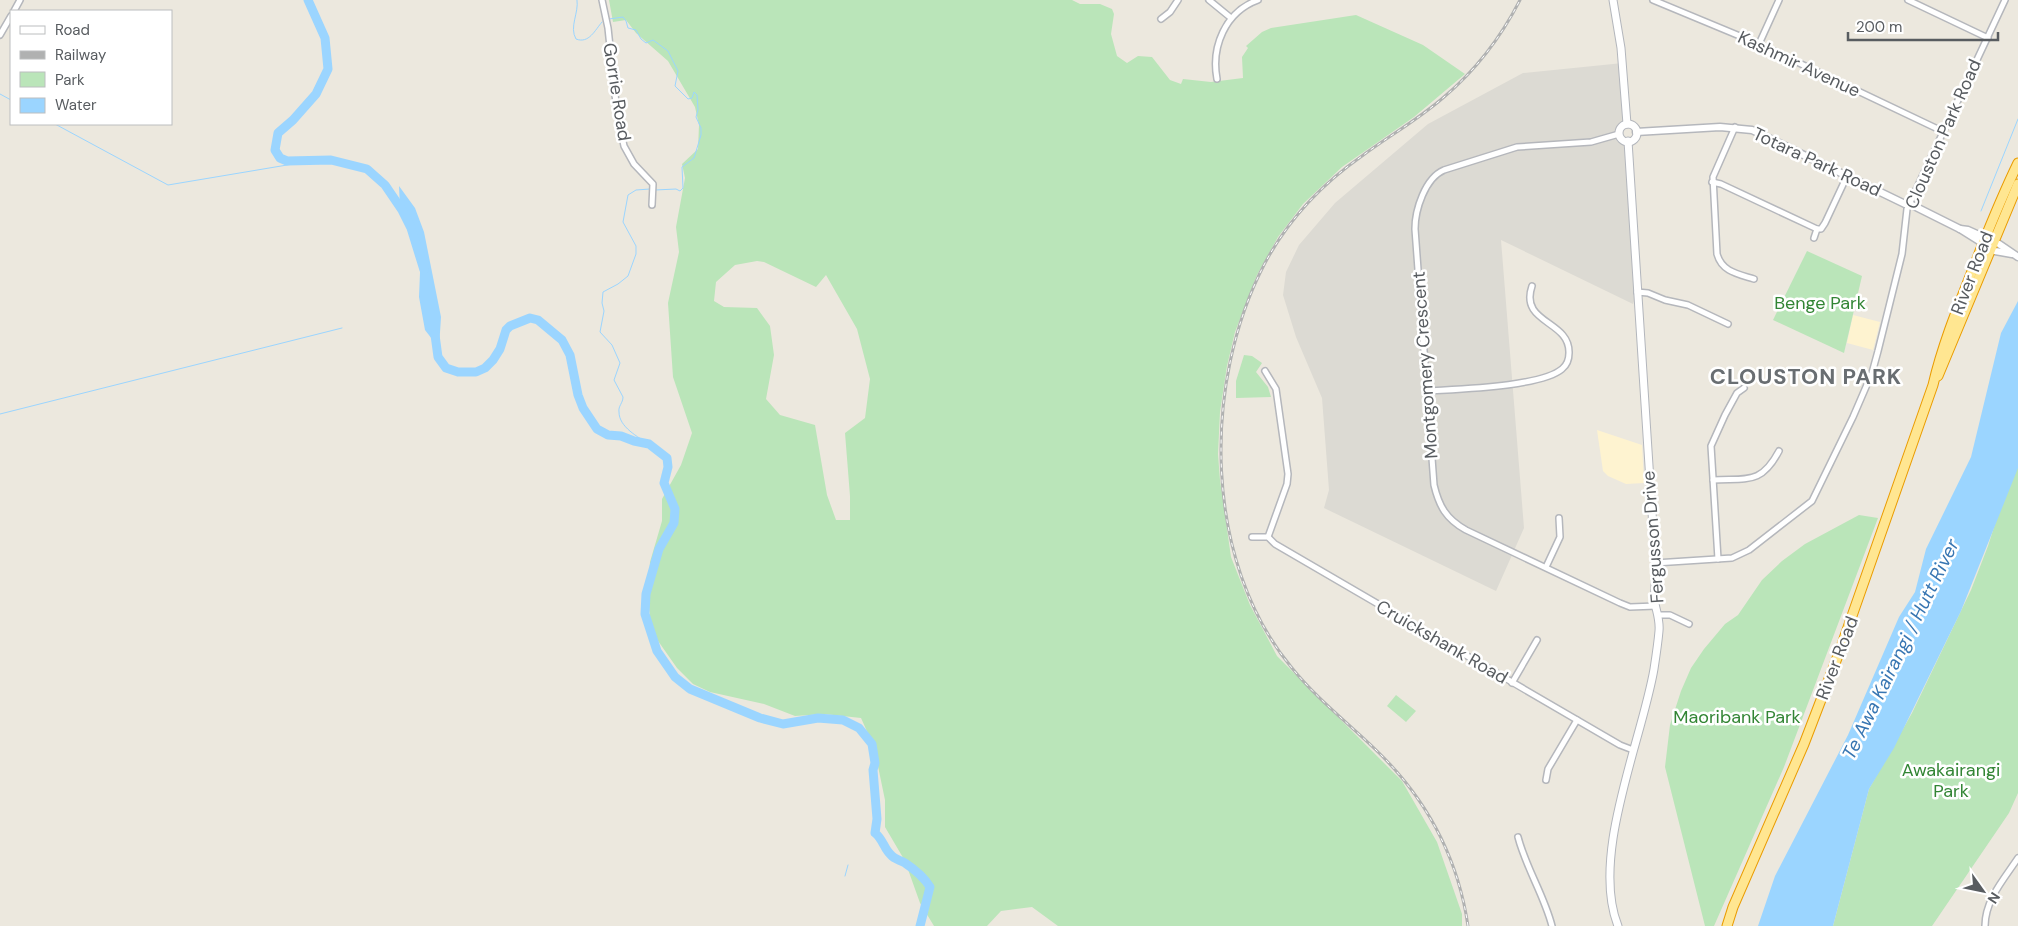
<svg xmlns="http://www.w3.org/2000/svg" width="2018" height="926" font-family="'DM Sans',sans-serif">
  <rect width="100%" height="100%" fill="#ece8de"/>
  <g fill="#fef3d0">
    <polygon points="1853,315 1880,322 1873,350 1847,343"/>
    <polygon points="1597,430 1642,445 1644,483 1626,484 1608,476 1603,471"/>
  </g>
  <polygon fill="#dcdad3" points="1623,63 1624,125 1620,129 1619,134 1625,141 1637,292 1633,304 1501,240 1524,528 1496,591 1324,508 1329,490 1322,398 1296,337 1283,295 1286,272 1299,245 1335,203 1428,124 1523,73"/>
  <g fill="#bae5b9" fill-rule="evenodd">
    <path d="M 609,0 L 1072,0 L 1080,4 L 1100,4 L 1112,9 L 1114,14 L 1111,34 L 1117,56 L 1127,63 L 1138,56 L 1152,57 L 1170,80 L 1181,84 L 1183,79 L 1211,82 L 1243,78 L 1242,57 L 1248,48 L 1246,46 L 1262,32 L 1271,28 L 1356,15 L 1423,45 L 1465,74 L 1414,117 L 1342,167 L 1303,204 L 1278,237 L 1257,275 L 1235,332 L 1227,366 L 1220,412 L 1218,454 L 1220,480 L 1231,557 L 1250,605 L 1277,656 L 1402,781 L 1437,842 L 1462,914 L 1462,926 L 1058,926 L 1032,907 L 1001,911 L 987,926 L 934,926 L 920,903 L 905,861 L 885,827 L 885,800 L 874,747 L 861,718 L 824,714 L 795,716 L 764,704 L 710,692 L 693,684 L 677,668 L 656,638 L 651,626 L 648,597 L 650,562 L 662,521 L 662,499 L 681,465 L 692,433 L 673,377 L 668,303 L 679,252 L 676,227 L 685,178 L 682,164 L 698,149 L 699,125 L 695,107 L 668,61 L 636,33 L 626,20 L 613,22 ZM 757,261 L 764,262 L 816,287 L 826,275 L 857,329 L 870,379 L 865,418 L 845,433 L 850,496 L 850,520 L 836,520 L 827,495 L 815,425 L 780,415 L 766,399 L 774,355 L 770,326 L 757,308 L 724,307 L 714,301 L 716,282 L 735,265 Z"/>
    <polygon points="1807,251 1862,276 1844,353 1773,320"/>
    <polygon points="1244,355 1252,356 1262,363 1256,372 1268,387 1271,397 1236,398 1236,381"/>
    <polygon points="2018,452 2018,793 2009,813 1932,926 1833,926 1869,789 1912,713 1971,590 1988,546"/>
    <polygon points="1859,515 1878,518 1784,767 1714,926 1705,926 1665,767 1670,725 1681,691 1691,668 1704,649 1725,624 1738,615 1762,580 1782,561 1805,544"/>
    <polygon points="1396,695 1416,711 1406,722 1387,706"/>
  </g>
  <g fill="#9bd5ff">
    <polygon points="399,186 415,208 424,232 441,317 439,348 425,330 419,297 421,249 417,236 400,208"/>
    <polygon points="2018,301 2018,468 1961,611 1894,748 1869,789 1833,926 1758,926 1775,876 1848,735 1899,617 1915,592 1926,549 1971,457 2001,333"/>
  </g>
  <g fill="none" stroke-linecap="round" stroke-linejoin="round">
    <g stroke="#9bd5ff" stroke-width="1">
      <path d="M 577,0 C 579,13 569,27 576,39 C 589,44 595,30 602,22"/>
      <polyline points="609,19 623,17 626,21 628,28 636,30 641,39 646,43 653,40 668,51 678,71 675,86 688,99 692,98 694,92 697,95 698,110 696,117 701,128 701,135 694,158 682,167 683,188 680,191 676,189 655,190"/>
      <polyline points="0,94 11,100"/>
      <polyline points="55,124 168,185 311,161"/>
      <polyline points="1981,211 2018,119"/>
      <polyline points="0,414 342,328"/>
      <path d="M 649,444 C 638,437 619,427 619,412 C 618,406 623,403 623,397 L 614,380 L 620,363 L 612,345 L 600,332 L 604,311 L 602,303 L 603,292 L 618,284 L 628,276 L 636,254 L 636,246 L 623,222 L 628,195 L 636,190 L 650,189"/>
      <polyline points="845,876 848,865"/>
    </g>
    <g stroke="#9bd5ff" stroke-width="9">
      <polyline points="308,0 325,38 328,69 316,94 293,120 278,133 275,150 280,158 287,161 331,160 367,169 385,185 402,210 411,228 424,270"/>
      <path d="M 435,335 L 438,357 L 446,368 L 458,372 L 476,372 L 485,368 L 493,360 L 500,349 L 506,330 L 510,326 L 530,318 L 538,320 L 562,340 L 570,355 L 578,395 L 583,408 L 597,429 L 608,435 L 621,436 L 634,441 L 649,444 L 667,458 L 668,467 L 664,483 L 675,509 L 674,523 L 659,549 L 646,594 L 645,614 L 657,651 L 675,677 L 690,689 L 760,718 L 783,724 L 818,718 L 843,720 L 859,728 L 872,744 L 875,763 L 873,770 L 877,819 L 875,833 C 883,839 884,849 891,855 C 894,859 900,860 905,863 C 914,869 924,877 930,887 L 920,926"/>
    </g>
    <defs>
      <g id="minor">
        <polyline points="602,0 608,28 617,113 624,146 634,164 653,184 652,205"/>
        <polyline points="1209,0 1231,18"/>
        <polyline points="1653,0 1759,44 1942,131"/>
        <polyline points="1908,0 1988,38"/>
        <polyline points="14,11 20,0"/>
        <polyline points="1161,19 1170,12 1178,0"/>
        <polyline points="0,35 11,16"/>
        <polyline points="1759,44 1779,0"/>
        <path d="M 1217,79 C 1211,47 1225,12 1258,0"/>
        <path d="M 1735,127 L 1713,177 L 1717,254 C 1722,272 1738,274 1754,279"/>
        <path d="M 1619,134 L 1591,142 L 1517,147 L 1444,170 C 1425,178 1415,210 1415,229 L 1434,485 C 1439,506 1446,519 1466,530 L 1620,603 L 1630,607 L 1656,606"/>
        <polyline points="1712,182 1721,184 1817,229"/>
        <polyline points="1814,238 1817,229 1821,229 1825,223 1847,176"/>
        <polyline points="1637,292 1648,293 1665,300 1688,305 1728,324"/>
        <polyline points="1265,371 1276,389 1288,474 1287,484 1268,537"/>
        <path d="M 1427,391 C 1456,389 1541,387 1562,369 C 1567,365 1569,359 1569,353 C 1570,320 1519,324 1532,286"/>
        <path d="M 1713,480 C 1747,478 1761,485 1779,451"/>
        <polyline points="1252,537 1268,537 1275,544 1620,745 1633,750"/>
        <polyline points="1718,559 1711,446 1725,415 1737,393 1744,388"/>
        <polyline points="1655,563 1732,558 1749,550 1812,501 1853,417 1872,373 1878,351 1902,254 1907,209 2005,0"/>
        <polyline points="1546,567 1560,537 1559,518"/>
        <polyline points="1658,615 1670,615 1689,624"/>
        <polyline points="1512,683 1537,640"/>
        <polyline points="1546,780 1548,769 1577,720"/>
        <path d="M 1518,837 C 1526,868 1544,895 1552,926"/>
        <path d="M 1985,926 C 1985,900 2004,879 2018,858"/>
      </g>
      <g id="tertiary">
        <polyline points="1636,132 1720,127 1752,130 1905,204 1912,205 1960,229 1995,251 2012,254"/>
        <polyline points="1960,229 1968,230 1999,244 2018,257"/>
      </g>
      <g id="secondary">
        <polyline points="1613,0 1621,48 1627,124"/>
        <circle cx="1628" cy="133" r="9"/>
        <path d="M 1618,926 C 1590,856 1642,740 1654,669 C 1656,656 1658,643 1659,631 C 1660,621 1657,613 1655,604 C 1654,594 1655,584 1656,574 L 1628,141"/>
      </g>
      <g id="trunk">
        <polyline points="1938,376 2018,184"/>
        <path d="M 1727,926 L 1733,907 L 1804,744 L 1839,653 L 1933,385 C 1944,338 1963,295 1980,251 C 1992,221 2004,192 2018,163"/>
      </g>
    </defs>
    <use href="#minor" stroke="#b5b7bc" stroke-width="8"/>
    <use href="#tertiary" stroke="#b5b7bc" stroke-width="9"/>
    <use href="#secondary" stroke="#b3b6bc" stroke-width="9"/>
    <use href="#trunk" stroke="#ea9c00" stroke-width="11"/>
    <use href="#minor" stroke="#fff" stroke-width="5"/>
    <use href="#tertiary" stroke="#fff" stroke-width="6"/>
    <use href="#secondary" stroke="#fff" stroke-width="7"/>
    <use href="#trunk" stroke="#ffe691" stroke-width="9"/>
    <defs>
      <path id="rail" d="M 1468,926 C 1458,858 1426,798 1376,750 C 1348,723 1316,698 1292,668 C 1203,561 1202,383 1265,263 C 1288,220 1322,184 1362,156 C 1389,136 1419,119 1444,97 C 1476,70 1501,37 1520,0"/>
    </defs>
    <use href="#rail" stroke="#b0b1b1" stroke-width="3"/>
    <use href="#rail" stroke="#fff" stroke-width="1" stroke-dasharray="4" stroke-linecap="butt"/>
  </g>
  <g text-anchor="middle" stroke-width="5" stroke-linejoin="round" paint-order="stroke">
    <g font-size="18" fill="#585c60" stroke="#fff">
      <text transform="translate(1799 64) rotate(25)" y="6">Kashmir Avenue</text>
      <text transform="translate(617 92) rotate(81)" y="6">Gorrie Road</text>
      <text transform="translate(1943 134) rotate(-66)" y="6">Clouston Park Road</text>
      <text transform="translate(1817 162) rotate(25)" y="6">Totara Park Road</text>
      <text transform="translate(1972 273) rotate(-69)" y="6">River Road</text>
      <text transform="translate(1425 365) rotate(-94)" y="6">Montgomery Crescent</text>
      <text transform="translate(1653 537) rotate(-94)" y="6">Fergusson Drive</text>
      <text transform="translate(1442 642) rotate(30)" y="6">Cruickshank Road</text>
      <text transform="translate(1837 658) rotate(-69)" y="6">River Road</text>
    </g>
    <g font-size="18" fill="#328534" stroke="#fff">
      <text x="1820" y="309">Benge Park</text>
      <text x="1737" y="723">Maoribank Park</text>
      <text x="1951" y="776">Awakairangi<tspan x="1951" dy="21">Park</tspan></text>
    </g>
    <g font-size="19" font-style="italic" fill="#3876b2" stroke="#fff">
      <text transform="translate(1900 649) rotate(-64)" y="7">Te Awa Kairangi / Hutt River</text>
    </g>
    <g font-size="22" font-weight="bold" letter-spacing="1" fill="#696e72" stroke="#fff">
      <text x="1806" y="384">CLOUSTON PARK</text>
    </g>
  </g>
  <rect x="10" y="10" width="162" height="115" fill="#ffffff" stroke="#bcbebf"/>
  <rect x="20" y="26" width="25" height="8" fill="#ffffff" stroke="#bcbebf"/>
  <text x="55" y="35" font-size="15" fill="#585c60">Road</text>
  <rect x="20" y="51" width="25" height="8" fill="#b0b1b1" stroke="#bcbebf"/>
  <text x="55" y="60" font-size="15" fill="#585c60">Railway</text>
  <rect x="20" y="72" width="25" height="15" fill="#bae5b9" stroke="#bcbebf"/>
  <text x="55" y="85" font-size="15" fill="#585c60">Park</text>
  <rect x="20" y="98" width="25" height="15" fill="#9bd5ff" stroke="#bcbebf"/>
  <text x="55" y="110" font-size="15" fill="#585c60">Water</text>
  <g transform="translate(1983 891) rotate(123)" stroke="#ffffff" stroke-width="4" paint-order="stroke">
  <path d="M0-4L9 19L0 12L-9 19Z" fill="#585c60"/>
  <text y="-8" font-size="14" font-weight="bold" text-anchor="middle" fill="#585c60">N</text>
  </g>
  <path d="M1848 32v8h150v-8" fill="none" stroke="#585c60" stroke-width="2.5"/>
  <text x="1856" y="32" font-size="15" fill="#585c60" stroke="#ffffff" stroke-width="4" paint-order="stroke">200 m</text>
</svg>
